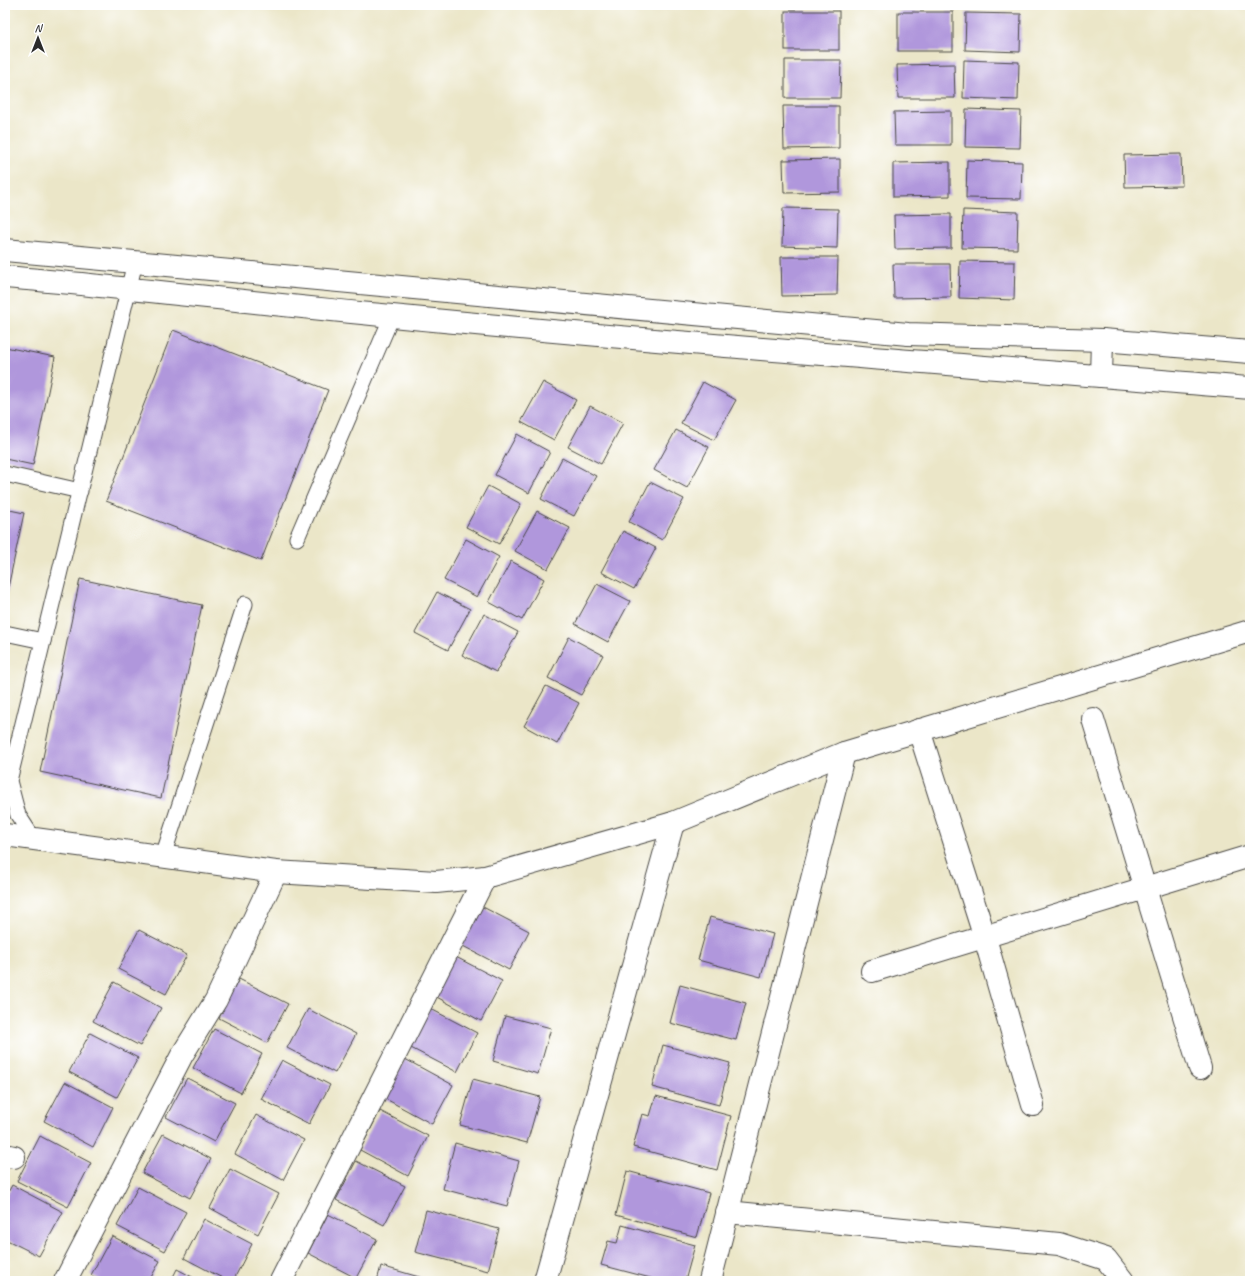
<svg xmlns="http://www.w3.org/2000/svg" width="1255" height="1286" font-family="Caveat,sans-serif">
  <rect width="100%" height="100%" fill="#fff"/>
  <filter id="ink" filterUnits="userSpaceOnUse"><feTurbulence type="fractalNoise" baseFrequency=".025" numOctaves="2"/><feDisplacementMap in="SourceGraphic" scale="8" xChannelSelector="R" yChannelSelector="G"/><feConvolveMatrix kernelMatrix="1 2 1 2 8 2 1 2 1" color-interpolation-filters="sRGB"/></filter>
  <filter id="wash" filterUnits="userSpaceOnUse"><feTurbulence type="fractalNoise" baseFrequency=".012" numOctaves="4" result="noise"/><feDisplacementMap in="SourceGraphic" scale="16" xChannelSelector="R" yChannelSelector="G"/><feGaussianBlur stdDeviation="0.9" result="paint"/><feColorMatrix in="noise" values="0 0 0 0 0 0 0 0 0 0 0 0 0 0 0 0 0 1.4 0 .05"/><feComposite in="paint" operator="in"/></filter>
  <g filter="url(#wash)">
    <rect width="100%" height="100%" fill="#ebe6c8"/>
    <g id="blocks">
      <g fill="#b097dc">
        <rect x="785" y="11" width="54" height="39"/>
        <rect x="898" y="12" width="55" height="39"/>
        <polygon points="966,13 1021,14 1020,52 965,50"/>
        <polygon points="785,60 841,60 840,98 785,98"/>
        <polygon points="964,60 1019,62 1018,100 963,98"/>
        <polygon points="954,64 955,98 898,98 897,65"/>
        <polygon points="783,106 839,106 839,148 784,149"/>
        <polygon points="966,109 1021,111 1020,148 965,147"/>
        <polygon points="951,111 951,145 895,145 894,112"/>
        <polygon points="1181,154 1182,186 1125,187 1124,155"/>
        <polygon points="840,159 840,192 784,193 783,160"/>
        <polygon points="967,160 1022,162 1021,199 966,198"/>
        <polygon points="950,162 950,196 893,197 893,163"/>
        <polygon points="783,208 838,209 837,248 782,246"/>
        <polygon points="963,210 1018,212 1017,249 962,248"/>
        <polygon points="951,214 951,248 895,249 894,215"/>
        <polygon points="781,257 838,257 837,295 782,296"/>
        <polygon points="960,261 1015,262 1014,300 959,298"/>
        <polygon points="893,264 950,264 951,297 894,298"/>
        <polygon points="173,330 328,390 261,561 106,501"/>
        <polygon points="5,347 55,357 33,465 5,459"/>
        <polygon points="543,382 576,400 554,440 521,422"/>
        <polygon points="703,382 736,400 714,440 681,423"/>
        <polygon points="590,406 623,423 601,464 568,447"/>
        <polygon points="676,430 709,447 687,488 654,470"/>
        <polygon points="517,434 550,452 529,493 495,475"/>
        <polygon points="562,458 596,476 574,516 541,499"/>
        <polygon points="650,482 684,499 662,540 629,522"/>
        <polygon points="488,486 521,504 499,544 466,527"/>
        <polygon points="5,509 24,513 6,597 5,597"/>
        <polygon points="537,511 570,528 548,569 515,551"/>
        <polygon points="623,531 656,548 634,589 601,572"/>
        <polygon points="466,539 499,557 477,597 444,580"/>
        <polygon points="511,561 544,579 522,620 489,602"/>
        <polygon points="80,579 202,605 161,798 40,772"/>
        <polygon points="597,584 630,601 608,642 575,624"/>
        <polygon points="437,592 470,609 448,650 415,633"/>
        <polygon points="484,614 518,632 496,672 462,655"/>
        <polygon points="569,637 603,655 581,695 548,678"/>
        <polygon points="546,686 579,703 557,744 524,726"/>
        <polygon points="481,906 529,931 509,970 461,945"/>
        <polygon points="710,917 773,934 761,977 698,960"/>
        <polygon points="139,930 187,955 166,994 118,969"/>
        <polygon points="454,956 502,981 481,1021 433,995"/>
        <polygon points="239,979 288,1004 267,1043 219,1018"/>
        <polygon points="114,982 161,1008 140,1046 93,1021"/>
        <polygon points="680,985 746,1003 736,1040 670,1023"/>
        <polygon points="429,1008 477,1033 457,1072 409,1047"/>
        <polygon points="308,1009 356,1034 335,1073 287,1048"/>
        <polygon points="505,1016 551,1028 538,1074 493,1061"/>
        <polygon points="214,1029 262,1054 241,1093 193,1068"/>
        <polygon points="90,1033 138,1058 117,1097 69,1072"/>
        <polygon points="663,1045 730,1063 719,1105 652,1087"/>
        <polygon points="405,1059 453,1085 432,1124 384,1098"/>
        <polygon points="282,1060 330,1085 309,1124 261,1099"/>
        <polygon points="187,1078 235,1103 214,1142 166,1117"/>
        <polygon points="473,1079 540,1097 527,1143 460,1125"/>
        <polygon points="65,1082 113,1107 93,1147 44,1121"/>
        <polygon points="656,1096 731,1116 717,1170 633,1147 642,1114 650,1116"/>
        <polygon points="380,1111 428,1136 408,1176 360,1150"/>
        <polygon points="256,1115 304,1140 283,1180 235,1154"/>
        <polygon points="163,1134 211,1159 190,1198 142,1173"/>
        <polygon points="40,1136 91,1163 68,1207 17,1181"/>
        <polygon points="455,1143 519,1161 507,1206 443,1189"/>
        <polygon points="356,1161 405,1186 384,1225 336,1200"/>
        <polygon points="230,1169 279,1194 258,1234 210,1208"/>
        <polygon points="627,1171 709,1193 697,1237 616,1215"/>
        <polygon points="12,1185 63,1212 39,1256 5,1239 5,1198"/>
        <polygon points="138,1187 186,1212 165,1251 117,1226"/>
        <polygon points="426,1210 499,1229 488,1271 415,1252"/>
        <polygon points="328,1214 377,1239 356,1278 308,1253"/>
        <polygon points="204,1219 252,1244 233,1281 228,1281 184,1258"/>
        <polygon points="622,1225 695,1245 685,1281 662,1281 601,1265 608,1241 617,1243"/>
        <polygon points="112,1236 160,1261 149,1281 103,1281 91,1275"/>
        <polygon points="381,1266 433,1281 377,1281"/>
        <polygon points="177,1269 200,1281 171,1281"/>
      </g>
    </g>
  </g>
  <g filter="url(#ink)">
    <use href="#blocks" fill-opacity="0" stroke="#484743" stroke-width="1"/>
    <g fill="none" stroke-linecap="round" stroke-linejoin="round">
      <defs>
        <g id="service">
          <polyline points="5,474 80,491"/>
          <polyline points="297,538 392,316"/>
          <polyline points="5,633 43,641"/>
          <polyline points="33,838 18,815 9,781 135,262"/>
          <polyline points="163,856 245,604"/>
        </g>
        <g id="minor">
          <polyline points="5,250 908,334 1102,340 1250,352"/>
          <path d="M 5,277 C 134,288 263,304 392,316 C 678,344 964,365 1250,388"/>
          <polyline points="1101,376 1102,340"/>
          <polyline points="1093,719 1200,1068"/>
          <polyline points="919,730 985,938 1033,1105"/>
          <polyline points="5,835 276,872 436,882 485,877 673,823 844,753 1250,631"/>
          <polyline points="872,971 1250,856"/>
          <polyline points="5,1155 14,1157"/>
          <polyline points="727,1212 1059,1244 1106,1259 1123,1281"/>
          <polyline points="65,1281 182,1055 216,1000 276,872"/>
          <polyline points="281,1281 485,877"/>
          <polyline points="545,1281 673,823"/>
          <polyline points="710,1281 844,753"/>
        </g>
      </defs>
      <use href="#service" stroke="#484743" stroke-width="17"/>
      <use href="#minor" stroke="#484743" stroke-width="24"/>
      <use href="#service" stroke="#fff" stroke-width="15"/>
      <use href="#minor" stroke="#fff" stroke-width="22"/>
    </g>
  </g>
  <rect width="1255" height="1286" fill="none" stroke="#fff" stroke-width="20"/>
  <g transform="translate(38 38)" stroke="#ffffff" stroke-width="3" paint-order="stroke">
  <path d="M0-3L7 15L0 10L-7 15Z" fill="#2b2b2b"/>
  <text y="-6" font-size="11" font-weight="bold" text-anchor="middle" fill="#2b2b2b">N</text>
  </g>
</svg>
